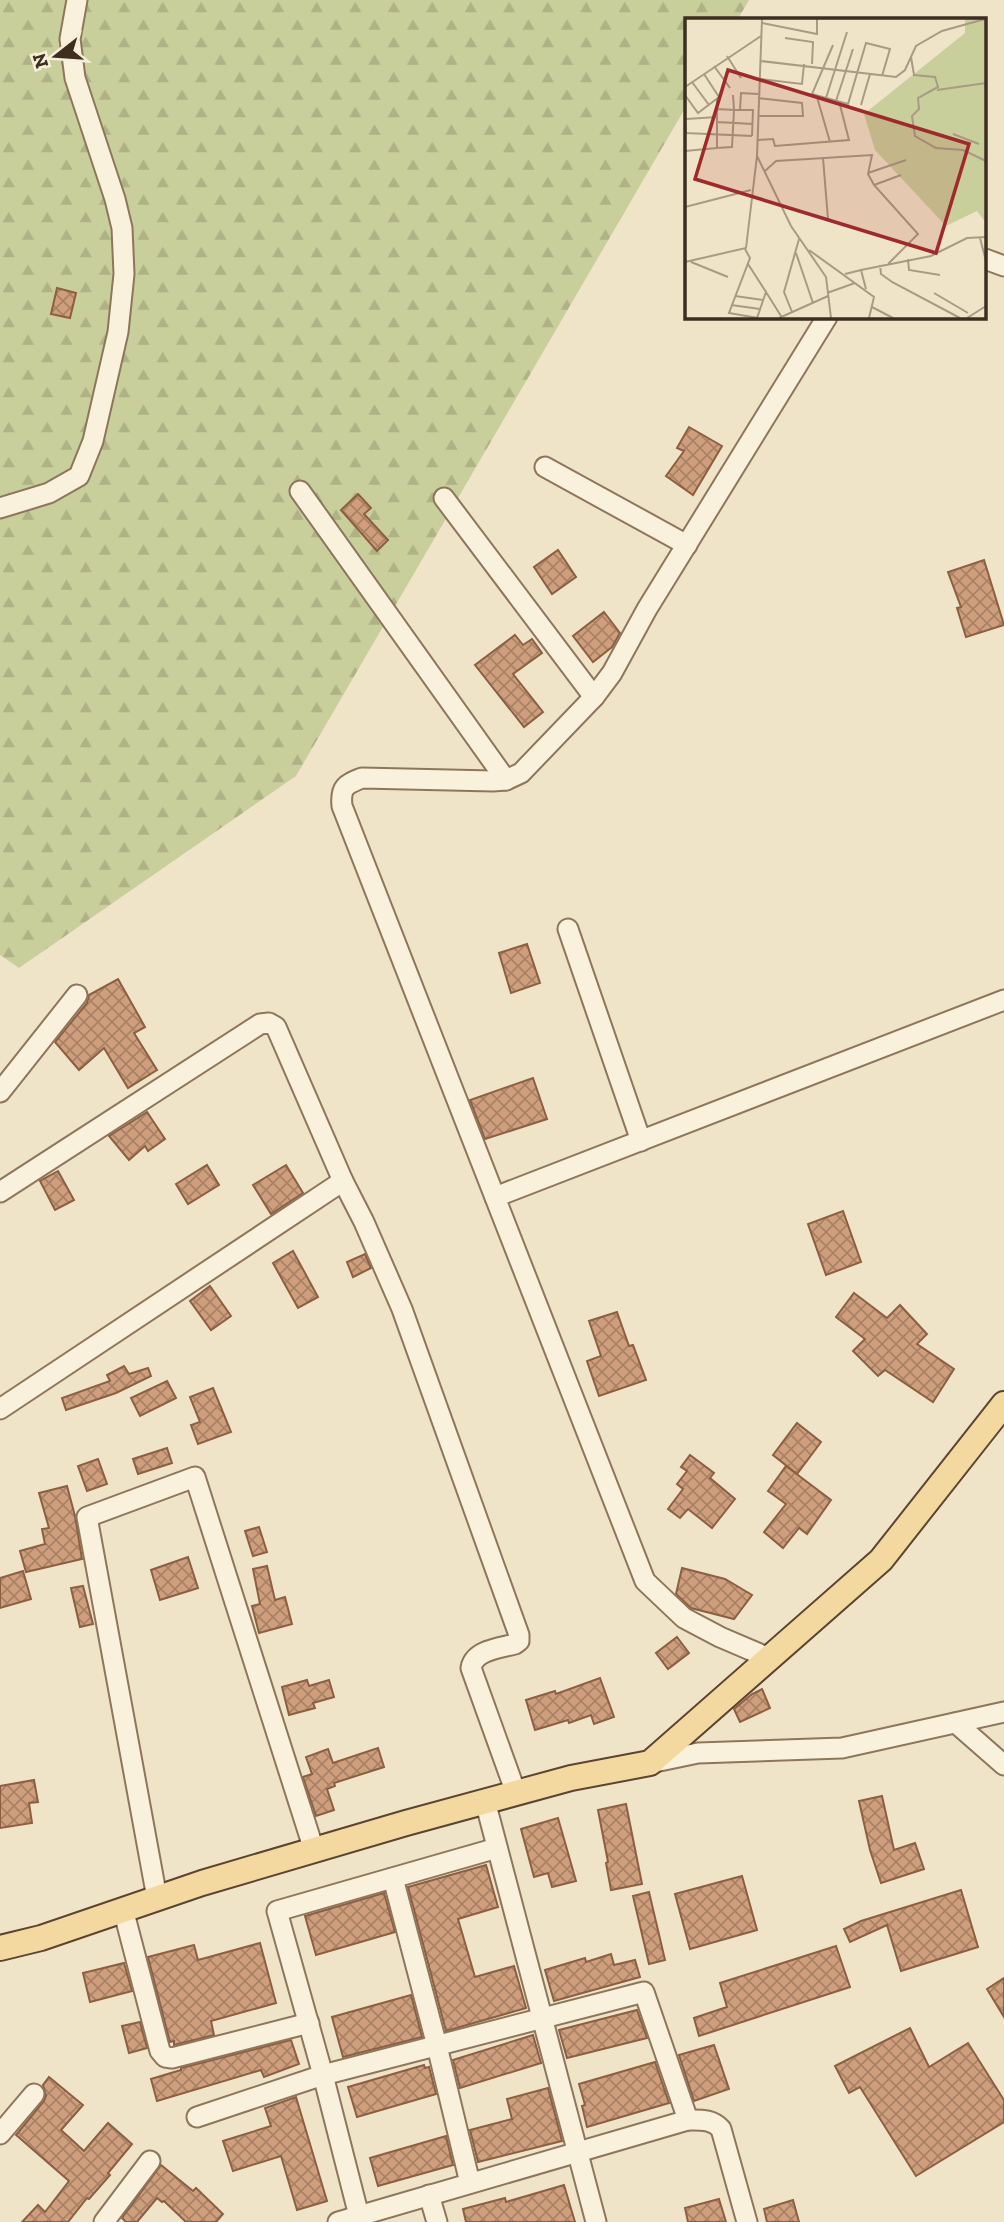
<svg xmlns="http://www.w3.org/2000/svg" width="1004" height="2222" font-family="'Zilla Slab',serif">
  <defs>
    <pattern id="forest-firs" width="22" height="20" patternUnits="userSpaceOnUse" patternTransform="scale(1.75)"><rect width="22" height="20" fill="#c9cf9b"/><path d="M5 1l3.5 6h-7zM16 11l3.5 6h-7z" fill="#aeb285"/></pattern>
    <pattern id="building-cross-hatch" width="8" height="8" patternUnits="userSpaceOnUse" patternTransform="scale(1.75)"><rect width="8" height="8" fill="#cf9f7d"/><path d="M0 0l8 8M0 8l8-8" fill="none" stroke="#a98266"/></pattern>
  </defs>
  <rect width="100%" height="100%" fill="#f0e4c8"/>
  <polygon fill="url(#forest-firs)" points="0,0 749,0 738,19 687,19 687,105 296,776 19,968 0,955"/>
  <g fill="url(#building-cross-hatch)" stroke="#8d5f41" stroke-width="2">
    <polygon points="57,288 76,293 70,318 51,314"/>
    <polygon points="689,427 722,446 693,495 666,476 684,451 677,448"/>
    <polygon points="358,494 371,508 364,514 388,540 377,551 341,510"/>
    <polygon points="558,550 576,577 552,594 534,567"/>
    <polygon points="984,560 1004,625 966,637 957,608 961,607 948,572"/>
    <polygon points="604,612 620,633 612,647 593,662 573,636"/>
    <polygon points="515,635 523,645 532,639 542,653 513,674 543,712 524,727 475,665"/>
    <polygon points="527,944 540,983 511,993 499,953"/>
    <polygon points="118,979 145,1027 134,1033 157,1070 128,1088 104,1048 79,1070 55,1042 87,1003 89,995"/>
    <polygon points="533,1078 547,1119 485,1139 470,1100"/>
    <polygon points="147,1112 165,1139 148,1151 145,1146 129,1160 109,1136"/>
    <polygon points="207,1165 219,1185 188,1204 176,1184"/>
    <polygon points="286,1165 303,1193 271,1214 253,1185"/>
    <polygon points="58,1171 74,1200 55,1210 40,1181"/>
    <polygon points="843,1211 861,1262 826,1275 808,1224"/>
    <polygon points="293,1251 318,1297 298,1308 273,1263"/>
    <polygon points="365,1254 371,1268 353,1277 347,1262"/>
    <polygon points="210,1286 231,1316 211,1330 190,1301"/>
    <polygon points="854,1293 887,1318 900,1305 927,1334 917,1344 954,1369 933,1402 885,1370 878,1376 853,1351 865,1339 836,1317"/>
    <polygon points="617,1312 629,1346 633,1345 646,1380 599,1396 587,1361 601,1356 589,1321"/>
    <polygon points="124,1366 129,1374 148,1368 151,1376 116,1393 66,1410 62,1398 110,1381 107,1375"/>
    <polygon points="167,1381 176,1398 140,1416 131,1398"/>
    <polygon points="213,1388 231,1432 198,1444 191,1425 200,1422 190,1397"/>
    <polygon points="797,1423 821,1442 797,1474 773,1455"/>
    <polygon points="167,1448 172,1463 138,1474 133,1459"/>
    <polygon points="690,1455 714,1473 710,1478 735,1499 712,1528 688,1509 680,1518 668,1509 683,1489 677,1484 687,1471 681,1467"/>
    <polygon points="98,1459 107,1484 87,1491 78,1466"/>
    <polygon points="786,1466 831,1500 807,1534 799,1528 783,1548 764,1532 786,1504 768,1491"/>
    <polygon points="67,1486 75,1516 82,1559 26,1572 20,1551 45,1544 42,1529 49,1528 39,1493"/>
    <polygon points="259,1527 267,1552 253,1556 245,1531"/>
    <polygon points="188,1557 198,1588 160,1600 151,1570"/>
    <polygon points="267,1566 275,1600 285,1597 292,1624 259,1633 252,1606 260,1604 253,1569"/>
    <polygon points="682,1568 725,1579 752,1595 734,1619 691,1608 676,1594"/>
    <polygon points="23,1571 31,1599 0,1608 0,1578"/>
    <polygon points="83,1586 93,1624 80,1627 71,1588"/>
    <polygon points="677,1637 689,1653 668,1669 656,1653"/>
    <polygon points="600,1678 614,1717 594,1724 591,1715 569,1723 568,1720 535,1730 526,1700 555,1691 556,1694"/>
    <polygon points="307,1680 309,1686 329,1680 334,1697 313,1703 315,1708 289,1715 282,1687"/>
    <polygon points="762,1689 770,1708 740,1722 734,1709 752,1694"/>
    <polygon points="378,1748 384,1767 334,1783 335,1786 327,1789 334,1810 316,1816 303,1777 312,1774 306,1757 328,1749 333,1763"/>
    <polygon points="34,1780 38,1802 29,1803 32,1823 0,1828 0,1786"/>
    <polygon points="882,1796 894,1850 915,1843 924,1869 881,1883 870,1850 859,1801"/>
    <polygon points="626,1804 642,1884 611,1890 606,1863 608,1862 598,1810"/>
    <polygon points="558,1818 576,1881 552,1887 548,1873 534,1877 521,1829"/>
    <polygon points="486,1865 498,1907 458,1919 475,1977 514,1966 526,2008 446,2031 408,1887"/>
    <polygon points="742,1876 757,1930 690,1949 675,1894"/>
    <polygon points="961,1890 978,1947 901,1971 887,1925 850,1942 844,1929 861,1921"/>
    <polygon points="649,1892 665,1960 649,1964 633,1896"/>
    <polygon points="384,1893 395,1932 316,1955 305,1916"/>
    <polygon points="260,1943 276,2003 211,2021 214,2035 174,2045 174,2041 170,2042 148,1957 194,1945 198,1960"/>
    <polygon points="836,1946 850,1987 699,2036 694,2018 727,2007 720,1983"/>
    <polygon points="611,1954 614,1965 635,1960 640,1977 554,2001 545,1970 585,1958 586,1962"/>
    <polygon points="124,1963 132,1991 90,2002 83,1973"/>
    <polygon points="1004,1978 1004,2017 987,1989"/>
    <polygon points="411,1995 422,2037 343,2057 332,2017"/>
    <polygon points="637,2010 647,2038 567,2058 559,2030"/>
    <polygon points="140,2022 147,2048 129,2053 122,2026"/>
    <polygon points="910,2028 929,2067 968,2043 1004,2100 1004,2122 916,2176 860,2087 849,2093 835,2066"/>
    <polygon points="533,2035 541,2063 460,2088 453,2060"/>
    <polygon points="291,2040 299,2064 264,2077 261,2070 157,2101 151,2079 181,2070 181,2068"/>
    <polygon points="714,2045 729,2089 694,2101 679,2055"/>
    <polygon points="655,2062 669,2103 587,2127 582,2106 585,2105 579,2084"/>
    <polygon points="424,2065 425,2068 429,2067 436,2094 357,2117 348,2087"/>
    <polygon points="49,2077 83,2105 61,2130 84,2151 108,2123 132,2144 108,2173 110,2175 89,2199 87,2198 68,2222 22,2222 38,2205 45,2212 69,2181 16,2135 44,2101 46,2096 43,2085"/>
    <polygon points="548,2088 562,2141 478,2162 470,2130 512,2119 507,2099"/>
    <polygon points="296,2097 327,2201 297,2210 281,2156 233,2171 223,2141 271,2126 265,2108"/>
    <polygon points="446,2136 453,2165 378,2186 370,2158"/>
    <polygon points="161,2165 193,2191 196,2188 223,2214 216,2222 186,2222 164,2201 162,2202 157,2198 137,2222 126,2222 122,2218"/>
    <polygon points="564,2185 575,2222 466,2222 463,2209 505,2198 506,2202"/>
    <polygon points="719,2199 726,2222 688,2222 685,2208"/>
    <polygon points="793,2200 799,2222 767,2222 764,2209"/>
  </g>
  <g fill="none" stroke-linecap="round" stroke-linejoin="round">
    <defs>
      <g id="minor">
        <polyline points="985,259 1004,266"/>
        <polyline points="545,467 687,545"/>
        <polyline points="300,491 506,780"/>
        <polyline points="444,498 594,697"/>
        <polyline points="0,508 49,493 79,476 93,441 118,332 124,274 122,228 115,199 75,78 70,39 77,0"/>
        <polyline points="568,929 641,1141"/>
        <polyline points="0,1092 77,995"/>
        <path d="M 0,1192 L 260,1024 L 269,1023 L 276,1027 L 343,1181 L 364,1222 L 402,1309 L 519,1635 L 519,1641 L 515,1644 C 500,1648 474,1650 471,1668 L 516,1793"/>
        <polyline points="495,1197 1004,1000"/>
        <polyline points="0,1409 343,1181"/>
        <path d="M 769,1658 L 720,1637 L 684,1618 L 645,1581 L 342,806 C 340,787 346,784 362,778 L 493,781 L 506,780 L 521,773 L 594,697 L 612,673 L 647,609 L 827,317"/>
        <polyline points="956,1723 1004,1765"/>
        <polyline points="650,1763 698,1753 842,1748 1004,1712"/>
        <polyline points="485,1801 596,2222"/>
        <polyline points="393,1878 437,2046 470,2183"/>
        <polyline points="157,1898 87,1517 195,1477 314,1850"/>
        <polyline points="123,1909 160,2051 165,2057 172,2058 309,2023"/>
        <polyline points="197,2117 323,2075 359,2216"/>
        <path d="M 688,2120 C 701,2120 712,2119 721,2129 L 747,2222"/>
        <polyline points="0,2134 34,2094"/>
        <polyline points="429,2195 437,2222"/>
        <polyline points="104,2222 150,2161"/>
        <polyline points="338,2222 688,2120 644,1992 323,2075 277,1911 497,1848"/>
      </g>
      <polyline id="major" points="0,1948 41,1938 202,1883 406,1823 571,1778 650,1763 881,1560 1004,1404"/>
    </defs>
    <use href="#minor" stroke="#8d765c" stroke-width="23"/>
    <use href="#major" stroke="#5b4430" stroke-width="28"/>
    <use href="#minor" stroke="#faf1dc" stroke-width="19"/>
    <use href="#major" stroke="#f3d9a0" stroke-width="24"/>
  </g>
  <g transform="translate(685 18)">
    <rect width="301" height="301" fill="#f0e4c8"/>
    <path d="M 280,1 L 301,1 L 301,205 L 292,193 L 261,208 L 190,132 L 179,96 L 280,15 Z" fill="#c9cf9b"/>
    <path fill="none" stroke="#a89b85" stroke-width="2" d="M 77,1 L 72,138 L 106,208 L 141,259 L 146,300M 77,5 L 132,16 L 132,1M 100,20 L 128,24 L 127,46M 148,27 L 127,76 L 163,86 L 181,25 L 205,31 L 197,58M 42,38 L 56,60M 226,39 L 229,57 L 250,59 L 253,69 L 233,80 L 234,91 L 227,98 L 230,118 L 251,130 L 278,132 L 301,143M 76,43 L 211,59 L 220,52 L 231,28 L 257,13 L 300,1M 29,48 L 45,70M 75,61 L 117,66 L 119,46M 7,64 L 24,87M 0,69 L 76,18M 252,72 L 301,65M 0,77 L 13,95 L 34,79 L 19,56M 132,79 L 145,124M 73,80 L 117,85 L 118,98 L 73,98M 141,80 L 162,14M 32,81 L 32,130 L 47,129 L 49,92 L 68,92 L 67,118M 151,83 L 168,31M 176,87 L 185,56M 32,91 L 49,92 L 48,77M 55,92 L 56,75 L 73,76M 0,100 L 1,115 L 67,118M 1,101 L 32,99M 32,104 L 68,106M 268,116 L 294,126M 73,122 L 88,121 L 90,128 L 164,122 L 154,83M 0,133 L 32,130M 138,140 L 143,201M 80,153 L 91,143 L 187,137 L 183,156 L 189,167 L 233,216 L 203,246M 183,155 L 221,142M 189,167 L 216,157M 0,189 L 66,172M 295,220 L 301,243M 60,231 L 65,240 L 44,295 L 73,300M 124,232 L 189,279 L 184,300M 111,235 L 128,285M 223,241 L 224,252 L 255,257M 0,244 L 61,230 L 72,138M 6,244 L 43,259M 63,246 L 81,274 L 72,300M 195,247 L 196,256 L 207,264 L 275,300M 176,252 L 246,238 L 282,220 L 301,219M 160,256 L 176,252 L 181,271M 81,274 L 96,298M 142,275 L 170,265M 249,275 L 283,295M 50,278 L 78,282M 46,287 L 75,291M 187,289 L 208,300M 107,294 L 99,274 L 114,221M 94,300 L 143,278M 282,300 L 301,288"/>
    <path fill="#9e2a2b" fill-opacity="0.15" stroke="#9e2a2b" stroke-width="3.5" d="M 43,52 L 284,126 L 251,235 L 10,161 Z"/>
    <rect width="301" height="301" fill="none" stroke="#3d2e20" stroke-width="3.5"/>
  </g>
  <g transform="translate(56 56) rotate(253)" stroke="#f7eed8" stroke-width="5" paint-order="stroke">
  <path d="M0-5L12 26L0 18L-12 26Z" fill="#3d2e20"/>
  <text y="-10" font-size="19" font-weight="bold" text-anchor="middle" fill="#3d2e20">N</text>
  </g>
</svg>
